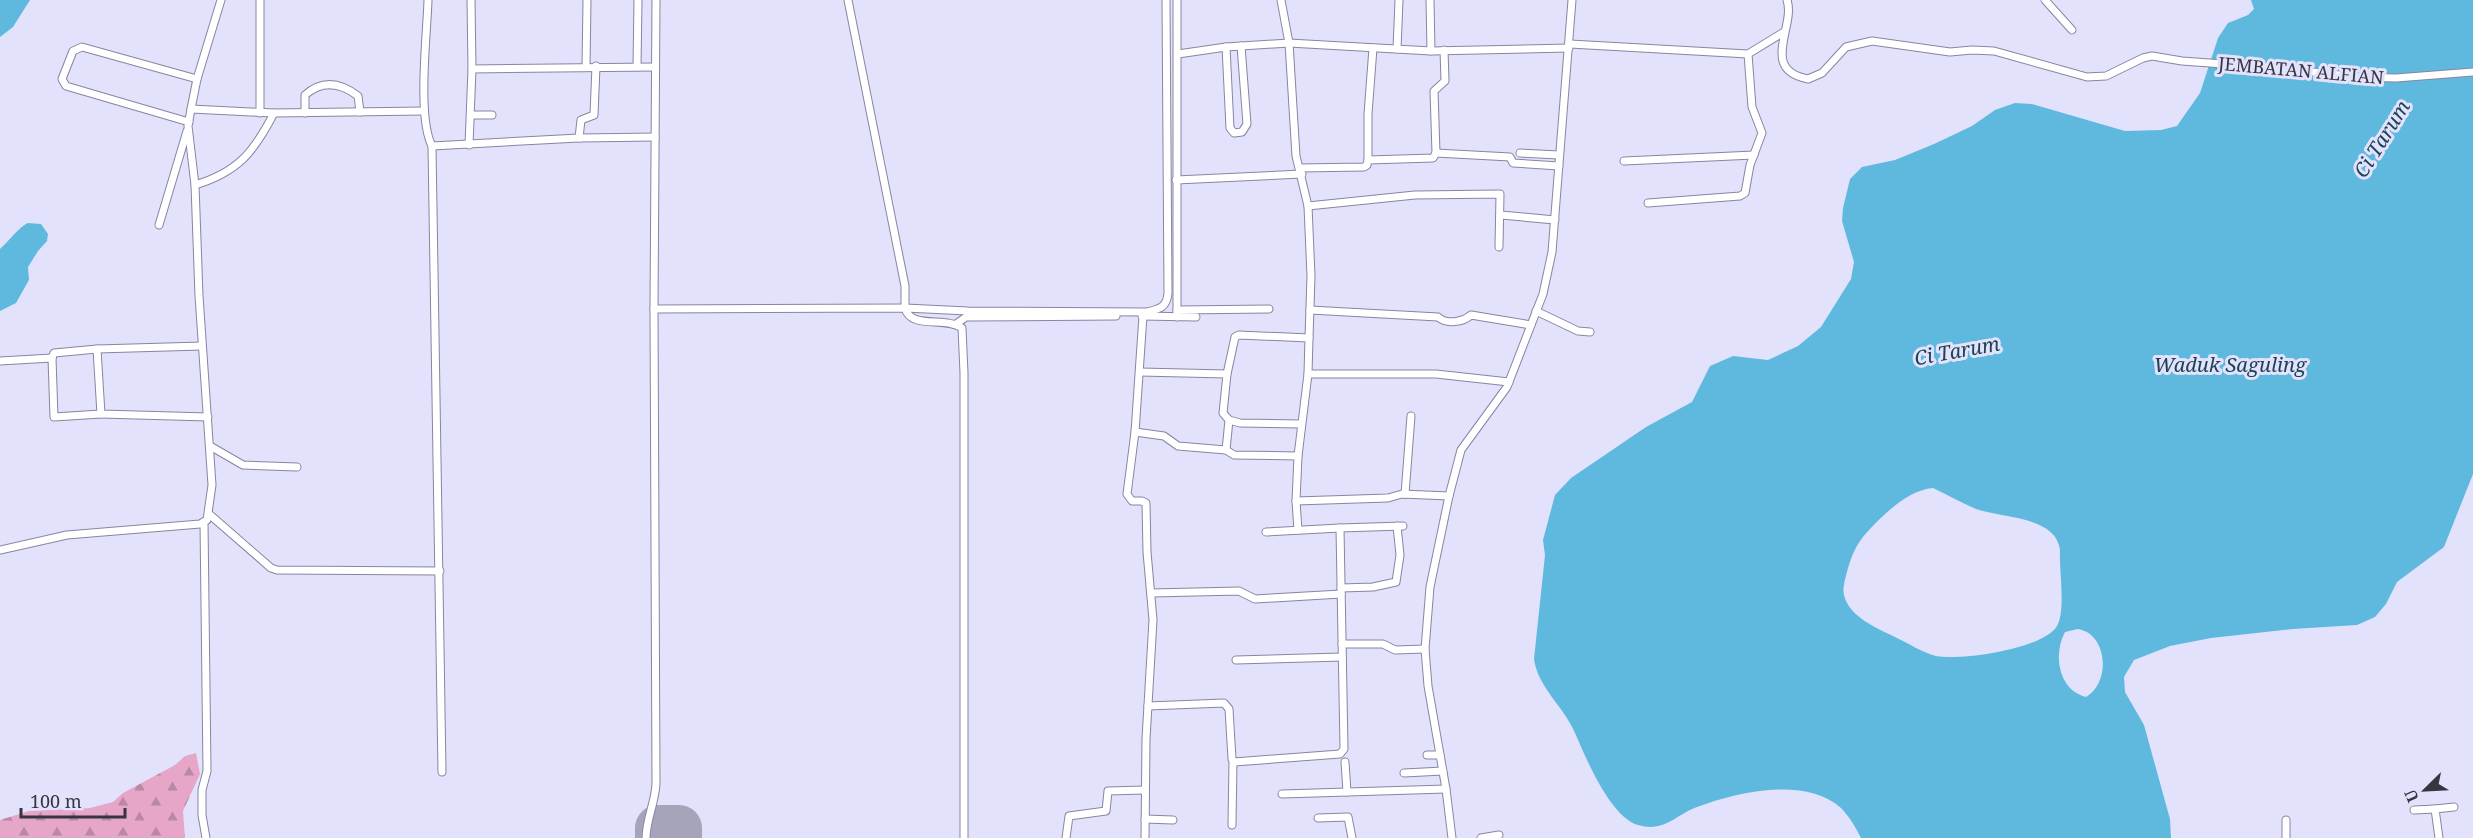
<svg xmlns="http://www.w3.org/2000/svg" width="2473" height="838" font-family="'Noto Serif',serif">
  <defs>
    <pattern id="forest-firs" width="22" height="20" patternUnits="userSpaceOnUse" patternTransform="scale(1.5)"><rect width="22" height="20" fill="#e6a6c7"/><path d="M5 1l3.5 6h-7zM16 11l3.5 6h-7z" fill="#bb88a3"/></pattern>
  </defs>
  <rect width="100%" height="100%" fill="#e3e2fc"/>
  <polygon fill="url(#forest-firs)" points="196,753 200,774 183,811 185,838 0,838 0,820 29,811 90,808 113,802 123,793 175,765 185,756"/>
  <g fill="#5fb9de" fill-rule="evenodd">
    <polygon points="0,0 30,0 13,27 0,37"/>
    <path d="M 2251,0 L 2473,0 L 2473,474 L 2444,547 L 2397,582 L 2386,604 L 2375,617 L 2357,625 L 2293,629 L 2211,638 L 2170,646 L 2134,660 L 2124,677 L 2125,692 L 2144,725 L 2170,819 L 2171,838 L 1861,838 C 1856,828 1849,816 1841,808 C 1806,776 1737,792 1697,807 C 1677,814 1664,833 1638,825 C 1610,817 1586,758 1575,733 C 1563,705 1538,688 1534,659 L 1545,555 L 1543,540 L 1555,495 L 1571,478 L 1646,427 L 1692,402 L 1710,366 L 1733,356 L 1768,360 L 1798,346 L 1821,327 L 1851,279 L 1854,262 L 1842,221 L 1843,208 L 1850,179 L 1862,167 L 1895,160 L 1934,144 L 1972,126 L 1995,110 L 2015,103 L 2032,104 L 2125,131 L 2161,130 L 2177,126 L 2200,93 L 2218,38 L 2228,23 L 2248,15 L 2254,9 ZM 1933,488 C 1948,495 1962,503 1976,509 C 2001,518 2056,516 2060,550 C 2059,571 2066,610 2057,626 C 2043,649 1962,661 1936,656 C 1923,653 1908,643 1895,637 C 1877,628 1849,617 1844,595 C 1842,588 1846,576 1848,568 C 1853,552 1858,541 1870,529 C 1886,512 1909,490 1933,488 ZM 2078,629 C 2108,634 2111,683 2086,697 C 2058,690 2053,654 2065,632 Z"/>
    <path d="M 28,223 L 41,224 L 48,234 L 47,241 L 38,251 L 28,267 L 29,280 L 16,303 L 0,311 L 0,249 C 8,242 20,226 28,223 Z"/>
  </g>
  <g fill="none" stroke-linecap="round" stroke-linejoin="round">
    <polyline stroke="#a6a4ba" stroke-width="46" points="658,838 658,828 679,828 679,838"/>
    <defs>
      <g id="minor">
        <path d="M 428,0 C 427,35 417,117 432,146 L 442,772"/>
        <path d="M 848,0 L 905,286 L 905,308 L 968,311 L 1147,312 C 1160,309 1167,307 1168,293 L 1166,0"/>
        <polyline points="1177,0 1177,317"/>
        <polyline points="1430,0 1431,51"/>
        <path d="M 1787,0 C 1796,26 1759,70 1808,79 L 1822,73 L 1846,47 L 1872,41 L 1950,52 L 1972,50 L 1994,51 L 2087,77 L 2106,76 L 2143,58 L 2152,56 L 2182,61 L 2278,68 L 2357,77 L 2396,78 L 2473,72"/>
        <polyline points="2045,0 2072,30"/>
        <polyline points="1570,44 1748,54 1784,32"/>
        <polyline points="1226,47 1230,128 1234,133 1242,132 1247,124 1241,46"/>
        <polyline points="1397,49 1399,0"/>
        <polyline points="1178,54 1226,47 1289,43 1431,51 1569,48"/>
        <polyline points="586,66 587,0"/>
        <polyline points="637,67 638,0"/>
        <polyline points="472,69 655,67"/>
        <polyline points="191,109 197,79 221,0"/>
        <polyline points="260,113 260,0"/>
        <path d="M 305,113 L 305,95 C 323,79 341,83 358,96 L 360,112"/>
        <polyline points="471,115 492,115"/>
        <polyline points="189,122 66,86 62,79 73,51 82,47 197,79"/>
        <polyline points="579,138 581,120 594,115 596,66"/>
        <polyline points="469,145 472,69 471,0"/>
        <polyline points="432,146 579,138 655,137"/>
        <polyline points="1436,153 1434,91 1445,81 1444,50"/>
        <polyline points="1520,153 1559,155"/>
        <polyline points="1368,160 1368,114 1373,48"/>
        <polyline points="1624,161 1754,155"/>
        <polyline points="1300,168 1364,167 1367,165 1368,160 1433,158 1436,153 1510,157 1513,163 1559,166"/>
        <polyline points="1176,180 1302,174"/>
        <polyline points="195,185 188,126 191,109 274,113"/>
        <polyline points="1648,203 1740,196 1745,193 1750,165 1762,133 1752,107 1748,54"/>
        <polyline points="1308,206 1415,195 1500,194 1499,247"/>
        <polyline points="1501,215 1555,220"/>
        <polyline points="159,225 187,131"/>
        <path d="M 654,309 L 905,308 C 911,330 945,316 962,328 L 964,373 L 964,838"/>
        <polyline points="1177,310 1269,309"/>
        <path d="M 1310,310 L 1438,317 C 1447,325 1463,322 1471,315 L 1531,325"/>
        <polyline points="1536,311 1578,331 1590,332"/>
        <polyline points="1142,316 1196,317"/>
        <polyline points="1143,316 1135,432 1127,494 1132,501 1142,501 1146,503 1147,552 1153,620 1146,739 1145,838"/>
        <polyline points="956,324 966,317 1116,316"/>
        <polyline points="97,349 101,414 208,417"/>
        <polyline points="0,361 52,358"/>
        <polyline points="1140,372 1227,374"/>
        <polyline points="1308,374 1436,374 1509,382"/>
        <polyline points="101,414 54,417 52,358 54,353 97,349 202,346"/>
        <polyline points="1229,420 1240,423 1301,424"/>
        <polyline points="1135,432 1164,436 1178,446 1226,450 1234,455 1298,456 1296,501 1388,498 1402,494 1449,496"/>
        <polyline points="210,446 243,465 297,467"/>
        <polyline points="1226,450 1229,420 1223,413 1227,374 1235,337 1239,335 1309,338 1311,276 1308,206 1296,156 1289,43 1281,0"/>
        <polyline points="1298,456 1308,374 1309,338"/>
        <polyline points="1405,494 1411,416"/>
        <polyline points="1296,501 1298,530"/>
        <polyline points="209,514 271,568 277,570 440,571"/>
        <polyline points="204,522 207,771 202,790 202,815 206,838"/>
        <polyline points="1266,532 1340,528"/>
        <path d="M 0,550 L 67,535 L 200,524 L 207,520 L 212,485 L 199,296 L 195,185 C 238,172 254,152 274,113 L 424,111"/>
        <polyline points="1341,588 1373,587 1396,582 1400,555 1397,526"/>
        <polyline points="1152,593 1239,591 1255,599 1341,594"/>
        <polyline points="1342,644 1383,644 1395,650 1425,649"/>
        <polyline points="1236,660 1342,657"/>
        <polyline points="1148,706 1224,703 1229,709 1232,759 1234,762 1340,754 1344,749 1340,528 1403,526"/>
        <polyline points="1427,755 1440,755"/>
        <polyline points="1345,762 1347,792"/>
        <polyline points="1404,773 1443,771"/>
        <polyline points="1282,794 1446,789"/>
        <polyline points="2414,810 2435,809"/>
        <polyline points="1318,818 1348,817 1352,838"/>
        <polyline points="1145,819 1173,820"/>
        <polyline points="2286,820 2286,838"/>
        <polyline points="1232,825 1233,761"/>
        <path d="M 646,838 C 646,820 655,803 656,784 L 654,309 L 656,0"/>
        <polyline points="1066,838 1069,816 1106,811 1108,791 1145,790"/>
        <polyline points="1452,838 1446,789 1428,686 1425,649 1430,587 1449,496 1461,450 1507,387 1543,294 1552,252 1572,0"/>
        <polyline points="1481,838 1499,835"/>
        <polyline points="2439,838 2435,809 2454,807"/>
      </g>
    </defs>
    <use href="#minor" stroke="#8785a2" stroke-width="9"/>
    <use href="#minor" stroke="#fff" stroke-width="7"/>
  </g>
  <g text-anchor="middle" stroke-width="6" stroke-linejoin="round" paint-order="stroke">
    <g font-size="18" fill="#363541" stroke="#e3e2fc">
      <text transform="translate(2301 71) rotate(5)" y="6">JEMBATAN ALFIAN</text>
    </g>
    <g font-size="20" font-style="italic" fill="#1b4353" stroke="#e3e2fc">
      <text transform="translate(2382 139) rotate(-58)" y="7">Ci Tarum</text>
      <text transform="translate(1957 351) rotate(-10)" y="7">Ci Tarum</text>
      <text x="2230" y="372">Waduk Saguling</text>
    </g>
  </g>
  <g transform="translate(2425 790) rotate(246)" stroke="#e3e2fc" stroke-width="4.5" paint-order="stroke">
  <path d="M0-4.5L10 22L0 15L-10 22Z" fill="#363541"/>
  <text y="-9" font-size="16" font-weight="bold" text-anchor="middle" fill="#363541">U</text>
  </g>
  <path d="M21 808v9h104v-9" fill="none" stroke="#363541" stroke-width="3"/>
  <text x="30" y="808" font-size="18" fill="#363541" stroke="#e3e2fc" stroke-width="4.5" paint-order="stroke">100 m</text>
</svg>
